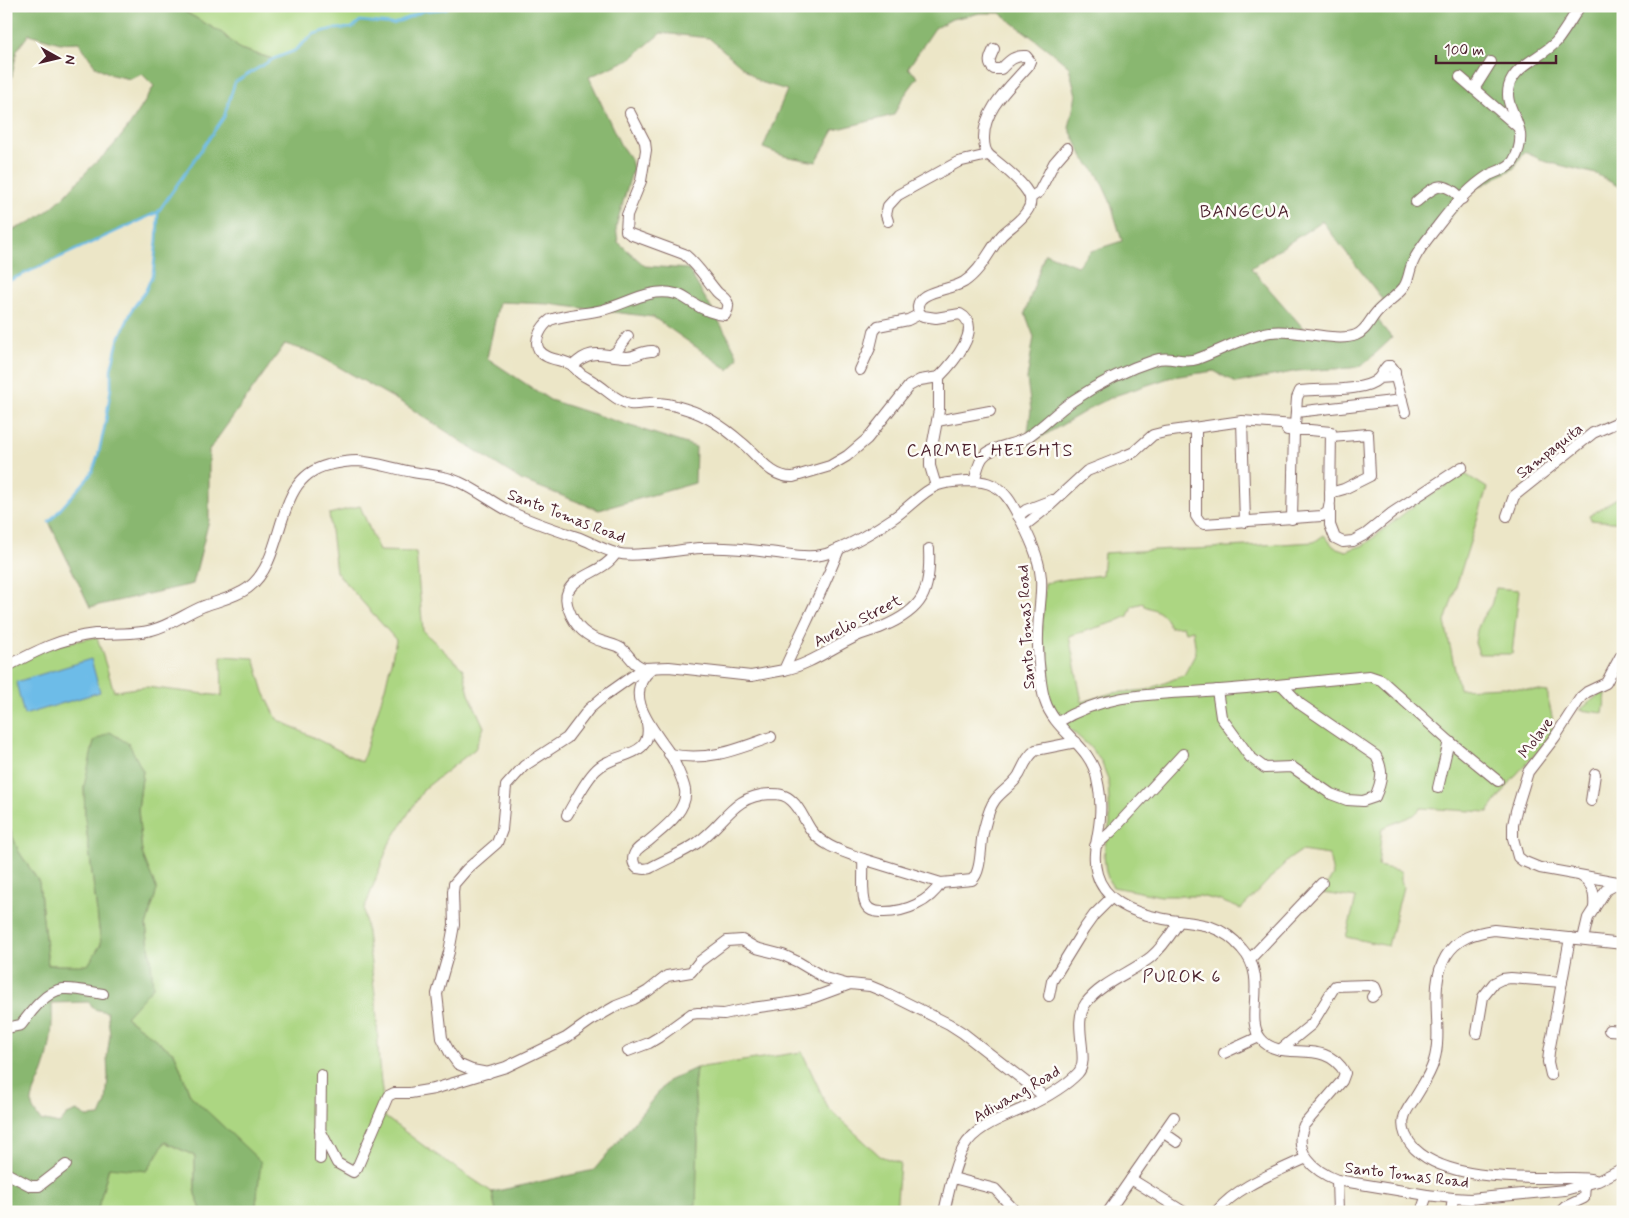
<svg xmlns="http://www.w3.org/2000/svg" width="1629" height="1218" font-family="Mynerve,sans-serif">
  <rect width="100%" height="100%" fill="#fdfcf7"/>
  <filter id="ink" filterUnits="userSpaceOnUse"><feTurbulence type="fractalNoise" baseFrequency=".02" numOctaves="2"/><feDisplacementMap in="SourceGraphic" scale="10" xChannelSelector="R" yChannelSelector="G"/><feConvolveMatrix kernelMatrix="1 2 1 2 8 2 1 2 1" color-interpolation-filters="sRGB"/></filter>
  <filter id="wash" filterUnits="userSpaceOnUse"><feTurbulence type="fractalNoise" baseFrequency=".0096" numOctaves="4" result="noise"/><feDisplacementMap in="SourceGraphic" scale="20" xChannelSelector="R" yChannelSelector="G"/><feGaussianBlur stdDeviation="1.12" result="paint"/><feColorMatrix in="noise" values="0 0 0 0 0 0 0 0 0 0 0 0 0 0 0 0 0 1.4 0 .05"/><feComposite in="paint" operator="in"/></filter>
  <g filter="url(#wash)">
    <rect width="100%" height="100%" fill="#ece6c7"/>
    <g fill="#acd682" stroke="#7b7a56" fill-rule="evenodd">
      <polygon points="175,6 449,6 445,9 423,11 393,24 360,21 352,28 332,29 294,51 273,59 240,49 222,33"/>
      <path d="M 1465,474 L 1487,488 L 1445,622 L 1459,689 L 1505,687 L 1548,692 C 1547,705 1555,716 1552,730 C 1549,742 1524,765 1516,775 C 1506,787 1497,800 1488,812 L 1421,808 L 1414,815 L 1382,828 L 1378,866 L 1401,871 L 1401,880 L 1403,887 L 1388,946 L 1346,937 L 1356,898 L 1322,893 L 1333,875 L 1329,855 L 1301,851 L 1288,860 L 1241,909 L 1218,900 L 1199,896 L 1161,896 L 1113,887 L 1109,881 L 1106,872 L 1104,856 L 1106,838 L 1110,823 L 1108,779 L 1101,761 L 1089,746 L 1064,724 L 1051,704 L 1047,690 L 1041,640 L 1045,583 L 1067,579 L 1102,575 L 1104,553 L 1172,549 L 1195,549 L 1314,542 L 1324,535 L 1334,547 L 1346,551 L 1364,545 L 1416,504 ZM 1143,603 L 1144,606 C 1159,611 1164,613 1170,627 L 1183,626 L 1185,632 L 1193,630 L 1196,653 L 1184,675 L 1147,690 L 1112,693 L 1082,702 L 1069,636 L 1115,622 L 1128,616 L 1132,606 Z"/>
      <polygon points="1623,494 1623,523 1591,520 1589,516"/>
      <polygon points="360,506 379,551 416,552 423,631 463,669 469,694 484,727 475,749 424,789 389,844 364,910 376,1002 379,1065 385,1117 428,1149 492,1192 496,1212 258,1212 256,1205 260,1162 190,1095 175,1054 126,1017 151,959 146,926 156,890 142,853 138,809 143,771 84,786 85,818 101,944 88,966 48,965 39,882 19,852 6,820 6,667 44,647 97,637 114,691 146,687 222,696 221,656 254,658 264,692 277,719 362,762 386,684 396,640 336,572 329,514"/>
      <polygon points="1496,588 1519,590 1512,654 1479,654 1475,643 1477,630 1482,618 1491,605"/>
      <polygon points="1607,688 1603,713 1580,710"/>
      <polygon points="802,1052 828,1108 880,1156 900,1163 896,1212 665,1212 669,1209 697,1168 698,1140 694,1086 696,1068"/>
      <polygon points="164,1142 195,1156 195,1194 202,1212 97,1212 109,1167"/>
    </g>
    <g fill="#89b770" stroke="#6a6b4e" fill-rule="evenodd">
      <path d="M 6,6 L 175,6 L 222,33 L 240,49 L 273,59 L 294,51 L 314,34 L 332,29 L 352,28 L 360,21 L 393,24 L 423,11 L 445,9 L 449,6 L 1623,6 L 1623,189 L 1596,174 L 1547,162 L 1524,152 L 1514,168 L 1475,189 L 1444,224 L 1378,318 L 1382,326 L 1392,338 L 1362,366 L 1351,368 L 1298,371 L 1236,383 L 1214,371 L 1172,377 L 1117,395 L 1096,405 L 1026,446 L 1031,410 L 1027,379 L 1034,337 L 1025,313 L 1045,253 L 1077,266 L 1091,251 L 1122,241 L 1110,201 L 1098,175 L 1083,157 L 1069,128 L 1076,95 L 1069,67 L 1050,51 L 1000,13 L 980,13 L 952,19 L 935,28 L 908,68 L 918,77 L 901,100 L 894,115 L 834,130 L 816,162 L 784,156 L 763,148 L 787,90 L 760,82 L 709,38 L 661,33 L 630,59 L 589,77 L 620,144 L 631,160 L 633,168 L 616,226 L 618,242 L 645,266 L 688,269 L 727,335 L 738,357 L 729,370 L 653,317 L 549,304 L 499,302 L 487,358 L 550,400 L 696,447 L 695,483 L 599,510 L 521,480 L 404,404 L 314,353 L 285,344 L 209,450 L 209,520 L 193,584 L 90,607 L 49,522 L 88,478 L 93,470 L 98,456 L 106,420 L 111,387 L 111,369 L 118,341 L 133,308 L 145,292 L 153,273 L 157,240 L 158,212 L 6,282 L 6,231 C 41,224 66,195 88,170 C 96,162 105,155 113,146 C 129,128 142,107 154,86 L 142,74 L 130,79 L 112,75 L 95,66 L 79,42 L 60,43 L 29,34 L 17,50 L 10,86 L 6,89 ZM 1322,221 L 1383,300 L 1355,332 L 1325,333 L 1305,330 L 1251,268 Z"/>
      <path d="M 110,732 L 129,744 L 143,771 L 138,809 L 142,853 L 157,890 L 146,926 L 151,959 L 153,987 L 126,1017 L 175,1054 L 190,1095 L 261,1162 L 256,1205 L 258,1212 L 202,1212 L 195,1194 L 195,1156 L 165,1142 L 147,1171 L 109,1167 L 97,1212 L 6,1212 L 6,820 L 19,852 L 39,882 L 48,965 L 88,965 L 101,944 L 85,818 L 84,786 L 94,741 ZM 89,1002 L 94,1009 L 107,1012 L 110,1034 L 107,1057 L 108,1077 L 106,1102 L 100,1116 L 87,1117 L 77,1111 L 67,1115 L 59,1124 L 40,1120 C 38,1116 33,1111 32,1106 C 30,1096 41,1079 44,1069 C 51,1047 53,1026 52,1003 Z"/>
      <polygon points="696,1068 694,1086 698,1140 696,1205 669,1209 665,1212 496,1212 492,1192 594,1170 668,1081"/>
    </g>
    <polygon fill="#6dbce8" stroke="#5c6e8a" points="91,659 100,692 24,715 16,682"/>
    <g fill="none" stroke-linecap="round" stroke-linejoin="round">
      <g stroke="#6dbce8" stroke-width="2.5">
        <polyline points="6,282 158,212 224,117 235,82 273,59 294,51 314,34 332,29 352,28 360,21 393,24 423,11 445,9 449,6"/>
        <polyline points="49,522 88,478 93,470 98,456 106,420 111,387 111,369 118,341 133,308 145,292 153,273 157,240 158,212"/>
      </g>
    </g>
  </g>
  <g filter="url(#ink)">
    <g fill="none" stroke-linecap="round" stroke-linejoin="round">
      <defs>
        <g id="minor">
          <polyline points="1460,77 1518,127"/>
          <polyline points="1474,89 1491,62"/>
          <path d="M 630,113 L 645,142 L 646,150 L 641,181 L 627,215 L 626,231 L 630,234 L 684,254 C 698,265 706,279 717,292 C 721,296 727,299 728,304 C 729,308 727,311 725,315 C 714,314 702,309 693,303 C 687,300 682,295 676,294 C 649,287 627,304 602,310 C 585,314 566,314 550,320 C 542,326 533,340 539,350 C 546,360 560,359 570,364 C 574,366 577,371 581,374 C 585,377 590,379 594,382 C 606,389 616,401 630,404 C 636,405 643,403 649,403 C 662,402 674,405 686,409 C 706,415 725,428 741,442 C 758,455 770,478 793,477 L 830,466 L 847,456 L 867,439 L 909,386 L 920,380 L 939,377"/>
          <polyline points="1030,198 1039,192 1054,163 1067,148"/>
          <path d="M 1416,202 C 1435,186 1442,178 1462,199"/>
          <polyline points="888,221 886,215 888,206 898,195 958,162 988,155"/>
          <polyline points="611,355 616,352 628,336"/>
          <path d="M 573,366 C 592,346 604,357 627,357 C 637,357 641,350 653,351"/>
          <polyline points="860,370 870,348 874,331 878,326 908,320 920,314"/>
          <polyline points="1395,374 1405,412"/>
          <polyline points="1296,412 1402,400"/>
          <polyline points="937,421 990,411"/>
          <polyline points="1242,421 1245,522"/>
          <polyline points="1196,429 1196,516 1200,522 1204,524 1322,516 1328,512 1330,502 1331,432 1310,430 1287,430"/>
          <path d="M 974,481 C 977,473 978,463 983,457 C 991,446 1015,445 1026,438 C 1043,427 1057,411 1074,400 C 1098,384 1127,369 1155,360 C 1169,355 1183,364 1197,359 C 1220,351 1246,336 1270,332 C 1295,328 1336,343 1356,335 C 1366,331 1369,321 1376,313 C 1384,304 1396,297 1404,287 C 1409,280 1409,270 1413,262 C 1419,248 1430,236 1440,223 C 1453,206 1470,187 1489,175 C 1497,171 1510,168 1514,160 C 1533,125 1502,112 1509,86 C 1515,65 1542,57 1556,42 C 1565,31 1572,18 1580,6"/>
          <path d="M 936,486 L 930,466 L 930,458 L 939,410 L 939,377 C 951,365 985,327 960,314 L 936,318 L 923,316 C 915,310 917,301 925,296 C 937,289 952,289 964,282 C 982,270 989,250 1002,235 C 1010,227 1021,221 1027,211 C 1030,207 1031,202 1030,197 C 1025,183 1001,165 990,156 C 985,152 984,145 984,139 C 983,109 1010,87 1028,66 L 1030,61 L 1026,56 C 1014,55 1009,61 1001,69 L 994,69 C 986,63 991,56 994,49"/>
          <polyline points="1330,493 1344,489 1370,476 1368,434 1331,437"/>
          <polyline points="1330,507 1330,525 1335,538 1343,542 1353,541 1366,534 1392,513 1462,467"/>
          <polyline points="1018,516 1026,510 1052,500"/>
          <polyline points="1507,516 1514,496 1593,433 1623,420"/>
          <polyline points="1292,519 1294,431"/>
          <path d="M 1024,526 L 1048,507 L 1087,471 L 1127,455 L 1134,452 L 1153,435 L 1165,432 L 1242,421 L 1295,425 L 1297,398 L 1300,391 C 1320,388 1363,393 1378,379 C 1382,375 1383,370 1387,366 L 1391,366 L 1395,371 L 1393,377 L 1379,378"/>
          <path d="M 616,553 C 605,572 577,574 568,591 C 565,597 566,603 569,610 C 575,627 586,637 604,642 C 610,644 617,645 622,649 C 631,656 632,665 645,668"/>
          <polyline points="1623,654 1620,657 1606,683 1587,692 1581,697 1555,737 1528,772 1516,811 1513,825 1513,838 1518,857 1523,861 1540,868 1623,883"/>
          <path d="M 6,667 C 36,651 61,638 95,634 C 113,633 134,635 152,630 C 171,625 186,613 204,606 C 218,601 236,597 248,588 C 289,557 271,479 328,465 C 337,463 347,461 357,461 C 375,462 395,469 413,472 C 429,475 445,475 459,482 C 477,490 492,502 509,511 C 531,522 556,530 580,538 C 592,543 604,550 616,553 C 624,555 635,555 644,554 C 663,554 682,549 701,548 C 723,547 746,549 768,552 C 791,554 811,561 834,551 C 854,543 874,531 892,519 C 908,509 921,492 938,485 C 947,482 957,482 967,481 C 976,481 986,481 994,486 C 1006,492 1012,504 1018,515 C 1028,534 1039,556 1041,578 C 1042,590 1040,603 1039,616 C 1037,637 1038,661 1041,682 C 1042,689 1043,695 1045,701 C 1055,732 1091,745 1097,779 C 1100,791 1101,805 1100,817 C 1099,837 1091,854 1097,874 C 1105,903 1137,914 1164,919 C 1180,922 1197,922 1211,927 C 1223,931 1234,939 1242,949 C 1270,979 1243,1017 1261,1039 C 1281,1064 1325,1036 1345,1073 L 1342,1081 L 1304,1125 C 1292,1152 1314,1171 1337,1180 L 1427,1195 L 1453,1198 L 1470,1199 L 1565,1190 L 1598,1181 L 1623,1168"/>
          <path d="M 652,669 C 621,693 652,728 668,751 C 674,760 683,780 685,790 C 688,810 665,827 651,839 C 647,843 640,846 636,851 C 632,857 632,863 637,868 L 645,869 L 650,868 C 666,859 683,853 697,843 C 726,823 732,795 771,794 C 780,794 786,795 792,801 C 801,809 804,820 811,830 C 823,847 845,852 863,859 C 864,870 861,896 866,905 C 870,912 878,912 884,912 C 906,912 929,902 941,883"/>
          <path d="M 784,670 C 809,665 830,649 853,638 C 862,633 873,631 882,627 C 923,610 931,592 929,549"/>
          <path d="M 1217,690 L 1221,717 L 1250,757 L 1265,768 L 1292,767 L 1331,794 L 1347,800 L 1363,801 L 1375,797 C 1382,781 1384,771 1376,756 L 1300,704 L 1282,685"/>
          <path d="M 1058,722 C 1111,690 1161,695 1220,690 C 1270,686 1319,681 1369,676 L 1381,680 L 1449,741 L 1498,781"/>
          <path d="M 669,754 C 707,762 736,750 771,737"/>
          <polyline points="1438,788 1449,741"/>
          <polyline points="1591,801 1595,774"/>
          <path d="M 567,815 C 576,800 584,782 596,770 C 614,751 654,760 647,723"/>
          <polyline points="1095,846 1111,832 1183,754"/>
          <path d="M 863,859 L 941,883 L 972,880 C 982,871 980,846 983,833 C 986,822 988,809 995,800 C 1002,791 1013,785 1019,775 C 1024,766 1027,756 1036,750 L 1076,742"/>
          <path d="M 1581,876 C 1594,884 1595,896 1594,909"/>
          <polyline points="1583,939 1588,918 1606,890 1621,882"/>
          <polyline points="1250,959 1322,883"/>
          <polyline points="1049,996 1052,981 1084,929 1094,915 1111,898"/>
          <path d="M 6,1028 L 21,1025 C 30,1013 47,990 63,989 C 76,988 91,992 103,994"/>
          <polyline points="1609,1030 1623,1031"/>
          <polyline points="1477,1033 1483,997 1494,983 1502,979 1511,978 1562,982"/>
          <polyline points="1280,1050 1312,1024 1335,986 1368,985 1375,987 1377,992 1372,997"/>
          <polyline points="628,1051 649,1043 659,1037 691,1014 698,1013 724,1014 752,1008 795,1002 812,998 850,984 870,986 887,993 949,1024 963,1033 1045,1097"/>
          <polyline points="1224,1053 1259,1037"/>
          <path d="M 488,1073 L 472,1070 L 458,1064 L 450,1053 L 442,1038 L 437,994 L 449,952 L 454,925 L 453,892 L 454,884 L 467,869 L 497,843 L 502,830 L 506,786 L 524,766 L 567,738 L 589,709 L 603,697 L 644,668 L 669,667 L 751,676 L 784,670 C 802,630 823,590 839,549"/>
          <polyline points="1551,1075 1548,1062 1549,1052 1570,938"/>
          <polyline points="320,1130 337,1163 353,1172 357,1168 388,1096 394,1093 410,1093 434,1089 506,1067 566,1038 590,1021 616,1006 634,999 648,991 667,976 691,972 699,962 727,941 742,940 756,948 783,955 798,962 825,978 846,984"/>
          <polyline points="1164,1133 1177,1142"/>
          <polyline points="320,1159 321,1075"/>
          <polyline points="6,1173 31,1186 39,1186 66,1165"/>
          <polyline points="953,1178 995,1189 1016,1212"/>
          <polyline points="1131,1179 1184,1212"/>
          <polyline points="1337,1180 1338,1212"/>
          <path d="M 1595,1180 C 1581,1176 1564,1179 1550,1178 C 1510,1178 1445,1178 1415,1149 C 1407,1141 1401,1129 1404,1118 C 1405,1111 1411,1104 1415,1098 C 1422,1086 1430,1075 1434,1061 C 1444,1028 1427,988 1446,956 C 1457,938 1474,933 1494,930 L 1623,944"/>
          <path d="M 944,1212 C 949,1192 954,1164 964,1147 C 976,1126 1003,1118 1024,1108 C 1041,1100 1065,1087 1078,1073 C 1091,1059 1071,1024 1086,1003 C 1102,982 1131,973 1151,957 C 1163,947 1171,934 1179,922"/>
          <polyline points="1108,1212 1174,1117"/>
          <path d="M 1216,1212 C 1239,1185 1275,1173 1306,1158"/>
          <polyline points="1421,1212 1427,1195"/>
          <polyline points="1451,1212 1453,1198"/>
          <polyline points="1560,1212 1565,1207 1584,1198 1585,1185"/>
        </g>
      </defs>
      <use href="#minor" stroke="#836562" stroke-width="12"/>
      <use href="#minor" stroke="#fff" stroke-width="10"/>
    </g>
  </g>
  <g text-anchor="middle" stroke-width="5" stroke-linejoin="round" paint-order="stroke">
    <g font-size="16" fill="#4a1f2b" stroke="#fdfcf7">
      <text transform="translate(1549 450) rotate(-38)" y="6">Sampaguita</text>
      <text transform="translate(567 515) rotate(21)" y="6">Santo Tomas Road</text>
      <text transform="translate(857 620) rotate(-27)" y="6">Aurelio Street</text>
      <text transform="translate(1025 627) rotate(-93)" y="6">Santo Tomas Road</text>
      <text transform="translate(1535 737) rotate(-53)" y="6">Molave</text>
      <text transform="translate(1016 1093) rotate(-30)" y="6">Adiwang Road</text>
      <text transform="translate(1407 1174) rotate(7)" y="6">Santo Tomas Road</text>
    </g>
    <g font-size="18" letter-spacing="1" fill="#4a1f2b" stroke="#fdfcf7">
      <text x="1245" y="217">BANGCUA</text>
      <text x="990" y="456">CARMEL HEIGHTS</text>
      <text x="1182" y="982">PUROK 6</text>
    </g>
  </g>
  <rect width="1629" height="1218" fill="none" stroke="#fdfcf7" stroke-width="25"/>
  <g transform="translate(58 58) rotate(98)" stroke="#fdfcf7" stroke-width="4" paint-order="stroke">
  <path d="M0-4L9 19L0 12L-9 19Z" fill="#4a1f2b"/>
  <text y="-8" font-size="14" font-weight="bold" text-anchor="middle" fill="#4a1f2b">N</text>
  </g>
  <path d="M1436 55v8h120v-8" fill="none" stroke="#4a1f2b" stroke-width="2.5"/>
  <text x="1444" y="55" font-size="15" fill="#4a1f2b" stroke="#fdfcf7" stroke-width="4" paint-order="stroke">100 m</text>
</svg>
